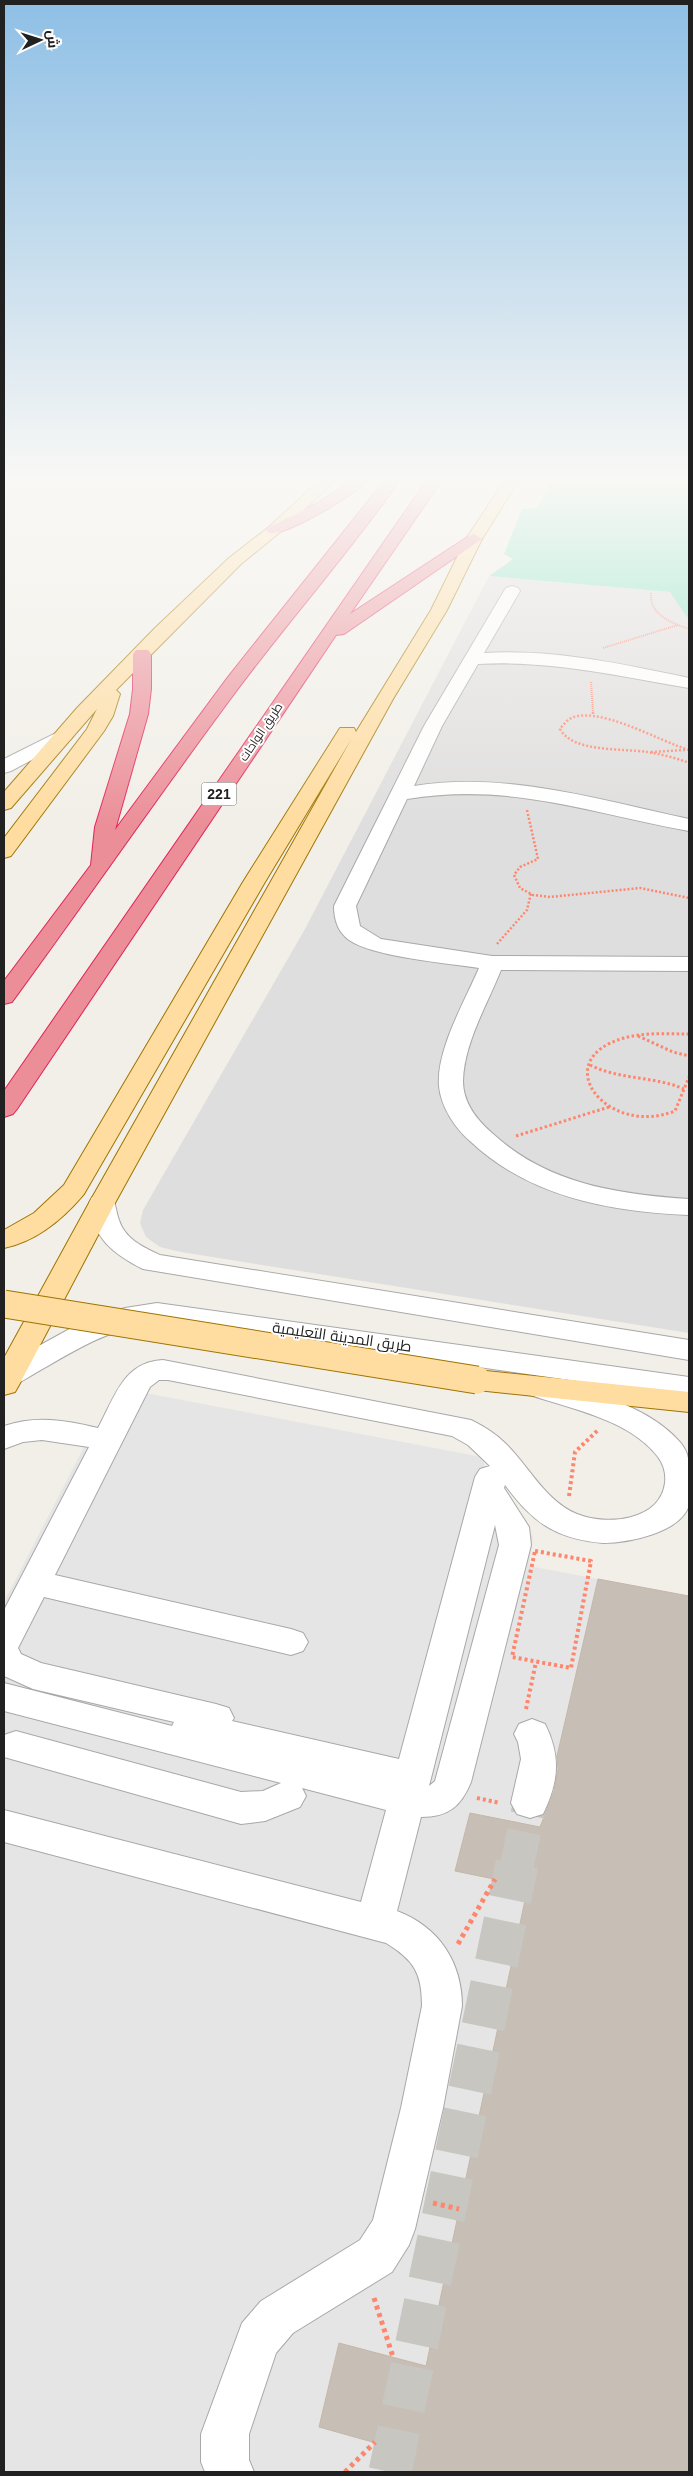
<svg xmlns="http://www.w3.org/2000/svg" width="693" height="2476" font-family="Helvetica,Cairo,sans-serif">
  <rect width="100%" height="100%" fill="#f2efe8"/>
  <polygon fill="#dfdede" points="489,576 670,592 678,596 686,616 689,618 689,1333 181,1252 160,1247 146,1237 140,1223 143,1210 305,929"/>
  <polygon fill="#84e3c5" points="551,480 689,480 689,618 686,616 670,592 489,576 513,559 504,554 522,509 537,508"/>
  <polygon fill="#e5e5e5" points="124,1389 482,1457 486,1470 533,1537 529,1566 598,1579 540,1827 470,1813 455,1870 528,1887 426,2366 340,2343 319,2426 408,2452 404,2472 4,2472 4,1602 85,1445 103,1430"/>
  <polygon fill="#c7beb6" stroke="#c4b7a9" points="598,1579 689,1596 689,2472 404,2472 408,2452 319,2427 339,2343 426,2366 528,1886 455,1871 470,1813 540,1827 554,1791 558,1769 557,1756"/>
  <g fill="none" stroke-linecap="round" stroke-linejoin="round">
    <polyline stroke="#c8c6c0" stroke-width="34" stroke-dasharray="34 17" stroke-linecap="butt" points="517,1865 530,1803"/>
    <polyline stroke="#c8c6c0" stroke-width="43" stroke-dasharray="43 22" stroke-linecap="butt" points="390,2472 517,1864"/>
    <defs>
      <g id="minor">
        <path d="M 512,586 L 518,588 L 520,591 L 484,653 C 554,649 622,664 689,678 L 689,688 C 618,676 551,660 478,664 L 442,726 L 414,786 C 507,771 599,800 689,819 L 689,831 C 590,813 510,782 407,799 L 356,906 L 360,926 L 381,939 L 492,956 L 689,957 L 689,971 L 501,970 C 487,1005 464,1043 463,1081 C 463,1103 477,1120 492,1133 C 547,1184 617,1194 689,1199 L 689,1215 C 611,1212 529,1197 470,1141 C 455,1128 441,1107 439,1086 C 436,1050 465,1001 479,968 C 447,963 373,957 349,940 C 338,932 334,920 334,906 L 424,726 L 504,591 L 506,588 Z"/>
        <polygon points="64,729 71,731 73,735 71,739 11,771 4,773 4,759"/>
        <path d="M 102,1195 L 112,1197 C 116,1204 116,1212 119,1220 C 125,1239 143,1247 160,1255 L 689,1340 L 689,1360 L 143,1269 C 113,1254 93,1238 89,1203 L 92,1197 Z"/>
        <path d="M 157,1303 L 689,1377 L 689,1397 L 157,1321 C 101,1330 63,1358 15,1385 L 4,1388 L 4,1365 L 86,1320 L 125,1308 Z"/>
        <path d="M 163,1360 L 471,1420 C 483,1426 495,1433 505,1443 C 529,1466 545,1501 577,1514 C 607,1526 660,1521 665,1483 C 666,1474 664,1465 658,1457 C 630,1420 572,1409 530,1395 L 526,1388 L 530,1381 L 541,1378 C 587,1391 645,1404 678,1440 C 690,1452 689,1463 689,1479 C 689,1486 691,1498 689,1505 C 681,1533 627,1543 603,1543 C 586,1542 565,1537 551,1529 C 532,1519 518,1502 505,1485 L 504,1488 L 529,1527 L 531,1545 L 471,1782 C 461,1806 449,1817 421,1817 L 397,1911 C 439,1927 462,1962 462,2006 L 443,2108 L 415,2229 L 409,2245 L 392,2272 L 293,2333 L 276,2353 L 249,2434 L 249,2460 L 254,2472 L 205,2472 L 201,2462 L 201,2434 L 242,2323 L 261,2301 L 360,2240 L 373,2220 L 401,2108 L 422,2006 C 422,1973 414,1960 386,1943 L 4,1842 L 4,1810 L 361,1902 L 386,1810 L 302,1788 L 306,1796 L 300,1807 L 265,1821 L 241,1824 L 4,1757 L 4,1735 L 16,1731 L 241,1792 L 263,1791 L 281,1783 L 4,1711 L 4,1683 L 172,1726 L 174,1722 L 33,1689 L 4,1676 L 4,1610 L 89,1447 L 42,1440 L 23,1442 L 4,1449 L 4,1426 C 36,1415 66,1420 98,1428 C 115,1397 123,1362 163,1360 ZM 159,1380 L 168,1380 L 452,1436 L 468,1445 L 490,1466 L 480,1469 L 475,1477 L 399,1759 L 232,1721 L 234,1718 L 229,1708 L 216,1704 L 41,1663 L 21,1654 L 18,1648 L 44,1597 L 291,1655 L 303,1651 L 308,1642 L 303,1633 L 291,1629 L 55,1575 L 150,1387 ZM 495,1525 L 499,1545 L 435,1781 L 429,1786 Z"/>
        <path d="M 532,1719 L 545,1724 C 561,1756 559,1781 543,1814 L 530,1818 L 517,1814 L 511,1803 L 521,1759 L 518,1742 L 514,1734 L 519,1724 Z"/>
      </g>
      <g id="major">
        <polygon points="320,480 336,480 279,533 241,564 116,690 120,694 113,716 104,731 11,856 4,858 4,838 87,729 97,709 11,808 4,810 4,792 77,708 155,628 229,558 269,527"/>
        <path d="M 505,480 L 519,480 L 482,539 L 447,610 L 393,699 L 115,1203 L 19,1385 L 15,1392 L 4,1395 L 4,1358 L 89,1203 L 352,738 L 265,882 L 84,1194 C 63,1219 37,1241 4,1248 L 4,1230 L 34,1213 L 64,1185 L 243,882 L 340,728 L 354,728 L 356,732 L 431,610 L 466,539 Z"/>
        <polygon points="477,1370 689,1392 689,1412 477,1390 466,1387 462,1380 466,1373"/>
      </g>
      <g id="highway">
        <path d="M 351,480 L 368,480 C 357,494 284,537 269,533 L 266,530 L 269,527 L 318,503 Z"/>
        <path d="M 385,480 L 400,480 C 350,551 292,617 240,686 C 162,790 89,897 12,1002 L 4,1004 L 4,981 L 91,865 L 95,827 L 130,714 L 133,689 L 133,654 L 136,650 L 148,650 L 151,654 L 151,689 L 148,714 L 115,830 L 228,677 Z"/>
        <polygon points="427,480 442,480 350,614 469,536 474,534 482,539 344,634 336,635 17,1109 13,1114 4,1117 4,1091"/>
      </g>
    </defs>
    <use href="#minor" stroke="#a8a8a8" stroke-width="2"/>
    <use href="#major" stroke="#9e7500" stroke-width="2"/>
    <use href="#highway" stroke="#e22257" stroke-width="2"/>
    <g stroke="#ff856c" stroke-width="2" stroke-dasharray="1 1" stroke-linecap="butt">
      <path d="M 651,593 C 649,615 672,623 689,629"/>
      <polyline points="688,605 689,596"/>
      <polyline points="603,648 678,625"/>
      <polyline points="591,682 593,713"/>
    </g>
    <g stroke="#ff856c" stroke-width="2.5" stroke-dasharray="2 2" stroke-linecap="butt">
      <polyline points="593,712 593,716"/>
      <path d="M 689,750 C 661,742 593,702 568,720 C 565,723 562,726 560,729 C 573,753 623,748 647,752 C 661,754 676,758 689,763"/>
      <polyline points="651,752 685,750"/>
      <polyline points="527,810 538,859 520,867 514,875 520,888 533,895 550,897 640,888 689,898"/>
      <polyline points="497,944 527,910 531,893"/>
    </g>
    <g stroke="#ff856c" stroke-width="3" stroke-dasharray="2.5 2.5" stroke-linecap="butt">
      <path d="M 689,1034 C 668,1034 645,1032 624,1038 C 546,1060 607,1138 675,1111 L 689,1077"/>
      <polyline points="638,1036 673,1052 689,1056"/>
      <path d="M 590,1065 C 620,1080 654,1076 684,1089"/>
      <polyline points="516,1136 609,1107"/>
    </g>
    <g stroke="#ff856c" stroke-width="4" stroke-dasharray="3 3" stroke-linecap="butt">
      <polyline points="569,1496 575,1452 598,1430"/>
      <polygon points="535,1551 591,1561 571,1668 512,1657"/>
      <polyline points="526,1709 536,1662"/>
      <polyline points="477,1798 500,1803"/>
    </g>
    <g stroke="#ff856c" stroke-width="5" stroke-dasharray="4 4" stroke-linecap="butt">
      <polyline points="458,1944 495,1879"/>
      <polyline points="433,2203 459,2209"/>
      <polyline points="374,2298 393,2357"/>
      <polyline points="345,2472 375,2442"/>
    </g>
    <use href="#minor" fill="#fff" fill-rule="evenodd"/>
    <use href="#major" fill="#ffdc9f" fill-rule="evenodd"/>
    <use href="#highway" fill="#eb8e98" fill-rule="evenodd"/>
    <defs>
      <polyline id="major-bridge" points="4,1304 477,1380"/>
    </defs>
    <use href="#major-bridge" stroke="#9e7500" stroke-width="29" stroke-linecap="butt"/>
    <use href="#major-bridge" stroke="#ffdc9f" stroke-width="27"/>
  </g>
  <linearGradient id="sky" x2="0" y2="1"><stop stop-color="#8ebfe5"/><stop offset="0.58" stop-color="#f9f8f5"/><stop offset="1" stop-color="#f9f8f5" stop-opacity="0"/></linearGradient>
  <rect width="693" height="827" fill="url(#sky)"/>
  <g text-anchor="middle" stroke-width="4" stroke-linejoin="round" paint-order="stroke">
    <g font-size="12" fill="#212121" stroke="#fff">
      <text transform="translate(261 732) rotate(-56)" y="4">طريق الواحات</text>
    </g>
    <rect fill="#fff" stroke="#646464" stroke-width="1" x="201.5" y="782.5" width="35" height="23" rx="4"/>
    <g font-size="14" font-weight="bold" fill="#212121">
      <text x="219" y="799">221</text>
    </g>
    <g font-size="15" fill="#212121" stroke="#fff">
      <text transform="translate(342 1337) rotate(8)" y="5">طريق المدينة التعليمية</text>
    </g>
  </g>
  <rect width="693" height="2476" fill="none" stroke="#212121" stroke-width="10"/>
  <g transform="translate(40 40) rotate(86)" stroke="#ffffff" stroke-width="4" paint-order="stroke">
  <path d="M0-4L9 19L0 12L-9 19Z" fill="#212121"/>
  <text y="-8" font-size="14" font-weight="bold" text-anchor="middle" fill="#212121">ش</text>
  </g>
</svg>
